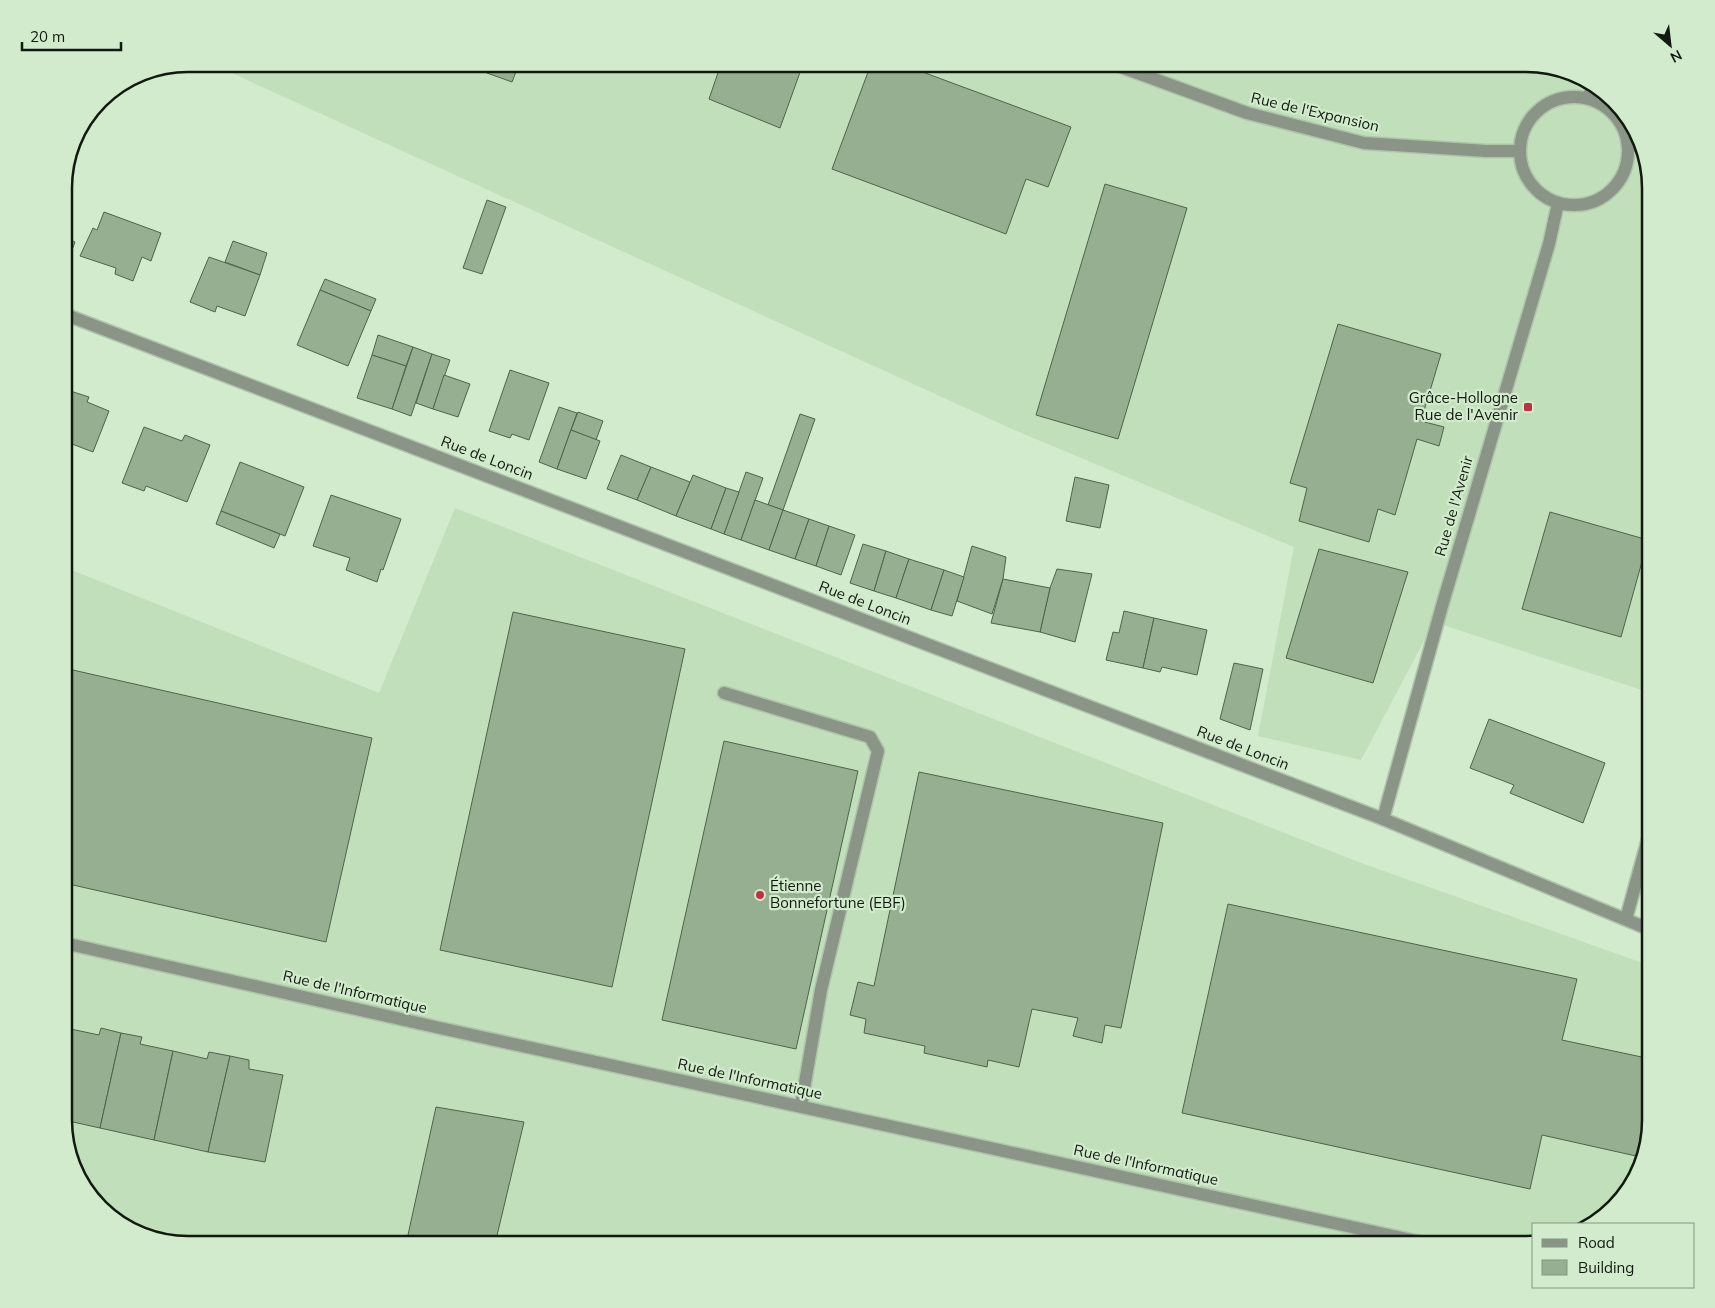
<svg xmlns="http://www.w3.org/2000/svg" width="1715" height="1308" font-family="Mulish,sans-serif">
  <rect width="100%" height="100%" fill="#d1ebcc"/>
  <g fill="#c1dfbb">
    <polygon points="212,64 1526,64 1567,70 1603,90 1638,134 1651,189 1651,693 1434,622 1361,760 1258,736 1294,547 1012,429"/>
    <polygon points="455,508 1364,864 1651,966 1651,1119 1645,1160 1625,1196 1590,1224 1534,1224 1534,1242 1526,1244 189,1244 148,1238 112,1218 77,1175 64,1127 64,567 379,693"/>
  </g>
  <g fill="#96af91" stroke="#4e644a">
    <polygon points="462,64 519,64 512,82"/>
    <polygon points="721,64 803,64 780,128 709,99"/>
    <polygon points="871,64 901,64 1071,127 1048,187 1026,179 1006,234 832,169"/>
    <polygon points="1105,184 1187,208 1118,439 1036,415"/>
    <polygon points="487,200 506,207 482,274 463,268"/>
    <polygon points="104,212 161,233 151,261 142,257 133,281 115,274 116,268 80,256 93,228 97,230"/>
    <polygon points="64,237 75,242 64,271"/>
    <polygon points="233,241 267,253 260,275 225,262"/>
    <polygon points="209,257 260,275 245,316 217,306 215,312 190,302"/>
    <polygon points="325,279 376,299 371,311 320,290"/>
    <polygon points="320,290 371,311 348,366 297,345"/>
    <polygon points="1338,324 1441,354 1421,421 1444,427 1439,446 1417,439 1395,515 1378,509 1369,542 1299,521 1307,488 1290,483"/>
    <polygon points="378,335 413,347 406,366 372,355"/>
    <polygon points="413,347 432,354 411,416 392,409"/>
    <polygon points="432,354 450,360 433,409 416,403"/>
    <polygon points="372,355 406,366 392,409 357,398"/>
    <polygon points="510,370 549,383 529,440 512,434 510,438 489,431"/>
    <polygon points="444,375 470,384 458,417 433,409"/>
    <polygon points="64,389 89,397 87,402 109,411 93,452 64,441"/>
    <polygon points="559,407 577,413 557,469 539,462"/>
    <polygon points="578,412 603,421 596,440 571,430"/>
    <polygon points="800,414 815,419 783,510 768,505"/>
    <polygon points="144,427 182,441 185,435 210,445 187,502 146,486 144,491 122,483"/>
    <polygon points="571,430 600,441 586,479 557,469"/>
    <polygon points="621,455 651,467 637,500 607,489"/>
    <polygon points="240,462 304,487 285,536 221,511"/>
    <polygon points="651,467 690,482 676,516 637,500"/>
    <polygon points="746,472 763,478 741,540 724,534"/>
    <polygon points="693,475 726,488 711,529 676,516"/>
    <polygon points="1075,477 1109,485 1100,528 1066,521"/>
    <polygon points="726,488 739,492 724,534 711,529"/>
    <polygon points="331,495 401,519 383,570 381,569 377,582 346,570 350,558 313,546"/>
    <polygon points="755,500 783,510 769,550 741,540"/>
    <polygon points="783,510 809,519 795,559 769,550"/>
    <polygon points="221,511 280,534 274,548 216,524"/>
    <polygon points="1550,512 1648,540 1621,637 1522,609"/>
    <polygon points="809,519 829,526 816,566 795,559"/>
    <polygon points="829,526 855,535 841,575 816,566"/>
    <polygon points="863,544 886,551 874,591 850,583"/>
    <polygon points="972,546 1006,557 1003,579 992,614 957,601"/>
    <polygon points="1319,549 1408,572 1373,683 1286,658"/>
    <polygon points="886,551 909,559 896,598 874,591"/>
    <polygon points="909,559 944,570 931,610 896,598"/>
    <polygon points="1057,569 1092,574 1075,642 1040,632 1050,588"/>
    <polygon points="944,570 964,577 952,616 931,610"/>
    <polygon points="1003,579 1050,588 1040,632 991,623"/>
    <polygon points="1124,611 1154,618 1143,668 1106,660 1113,632 1119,633"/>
    <polygon points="513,612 685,649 612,987 440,950"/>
    <polygon points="1154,618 1207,630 1197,675 1162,667 1160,672 1143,668"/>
    <polygon points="1234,663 1263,669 1250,730 1220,719"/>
    <polygon points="64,668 372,738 326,942 64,883"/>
    <polygon points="1489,719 1605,763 1583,823 1510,793 1514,785 1470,768"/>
    <polygon points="724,741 858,771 796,1049 662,1020"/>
    <polygon points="919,772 1163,823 1121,1028 1105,1025 1102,1043 1073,1036 1078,1018 1032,1009 1019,1067 988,1060 987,1067 924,1053 925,1046 864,1033 866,1019 850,1015 858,982 874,986"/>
    <polygon points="1228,904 1577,979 1562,1040 1651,1059 1651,1119 1645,1158 1542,1135 1530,1189 1182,1113"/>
    <polygon points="66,1028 99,1035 101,1028 121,1033 100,1128 64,1120 64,1036"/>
    <polygon points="121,1033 142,1037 140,1044 173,1051 154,1140 100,1128"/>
    <polygon points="173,1051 207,1059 209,1052 230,1056 208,1152 154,1140"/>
    <polygon points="230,1056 249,1060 249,1069 283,1075 265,1162 208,1152"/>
    <polygon points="436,1107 524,1122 495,1244 406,1244"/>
  </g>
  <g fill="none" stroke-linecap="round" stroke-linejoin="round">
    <defs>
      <g id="minor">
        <polyline points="1113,64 1247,113 1364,143 1486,151 1519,151"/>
        <circle cx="1574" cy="151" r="54"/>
        <polyline points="1588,97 1594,85"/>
        <polyline points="1629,145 1642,147"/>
        <polyline points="64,314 1383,819 1651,930"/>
        <polyline points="724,693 870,737 878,751 821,990 801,1106"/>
        <polyline points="1383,819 1442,606 1549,244 1558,203"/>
        <polyline points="1626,919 1651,828"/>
        <polyline points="64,943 440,1028 1430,1244"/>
      </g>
    </defs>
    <use href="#minor" stroke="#aec5aa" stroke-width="15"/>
    <use href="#minor" stroke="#8a9588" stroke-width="12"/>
  </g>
  <g fill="#c03043" stroke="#d1ebcc" stroke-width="2">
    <rect x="1523" y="402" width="10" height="10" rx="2.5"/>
    <circle cx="760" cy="895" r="5"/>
  </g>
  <g text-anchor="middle" stroke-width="4.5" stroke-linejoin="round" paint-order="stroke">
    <g font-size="15" fill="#111a0f" stroke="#d1ebcc">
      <text transform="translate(1315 112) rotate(13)" y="5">Rue de l'Expansion</text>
      <text transform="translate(487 458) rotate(21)" y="5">Rue de Loncin</text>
      <text transform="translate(1454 506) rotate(-74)" y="5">Rue de l'Avenir</text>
      <text transform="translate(865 603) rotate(21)" y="5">Rue de Loncin</text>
      <text transform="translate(1243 748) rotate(21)" y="5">Rue de Loncin</text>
      <text transform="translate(355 992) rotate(13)" y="5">Rue de l'Informatique</text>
      <text transform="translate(750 1079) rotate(12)" y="5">Rue de l'Informatique</text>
      <text transform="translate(1146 1165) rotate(12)" y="5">Rue de l'Informatique</text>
    </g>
    <g font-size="15" fill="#111a0f" stroke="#d1ebcc" text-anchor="end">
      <text x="1518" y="403">Grâce-Hollogne<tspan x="1518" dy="17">Rue de l'Avenir</tspan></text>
      <text x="770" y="891" text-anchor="start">Étienne<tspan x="770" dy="17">Bonnefortune (EBF)</tspan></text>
    </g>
  </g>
  <path d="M0 0H1715V1308H0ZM188 72H1526A116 116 0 0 1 1642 188V1120A116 116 0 0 1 1526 1236H188A116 116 0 0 1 72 1120V188A116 116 0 0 1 188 72Z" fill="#d1ebcc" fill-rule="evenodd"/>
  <path fill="none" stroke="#111a0f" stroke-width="2.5" d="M188 72H1526A116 116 0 0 1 1642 188V1120A116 116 0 0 1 1526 1236H188A116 116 0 0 1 72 1120V188A116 116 0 0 1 188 72Z"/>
  <rect x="1532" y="1223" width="162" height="65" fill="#d1ebcc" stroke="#849780"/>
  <rect x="1542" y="1239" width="25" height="8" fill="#8a9588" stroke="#849780"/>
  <text x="1578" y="1248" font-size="15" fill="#111a0f">Road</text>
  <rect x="1542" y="1260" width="25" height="15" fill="#96af91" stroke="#849780"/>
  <text x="1578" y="1273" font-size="15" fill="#111a0f">Building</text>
  <g transform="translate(1670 45) rotate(152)" stroke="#d1ebcc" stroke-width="4" paint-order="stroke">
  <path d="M0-4L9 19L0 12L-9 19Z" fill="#111a0f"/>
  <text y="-8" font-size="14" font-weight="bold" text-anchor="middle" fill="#111a0f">N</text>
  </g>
  <path d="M22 42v8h99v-8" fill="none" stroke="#111a0f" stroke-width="2.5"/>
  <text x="30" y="42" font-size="15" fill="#111a0f" stroke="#d1ebcc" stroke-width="4" paint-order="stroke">20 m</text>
</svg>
